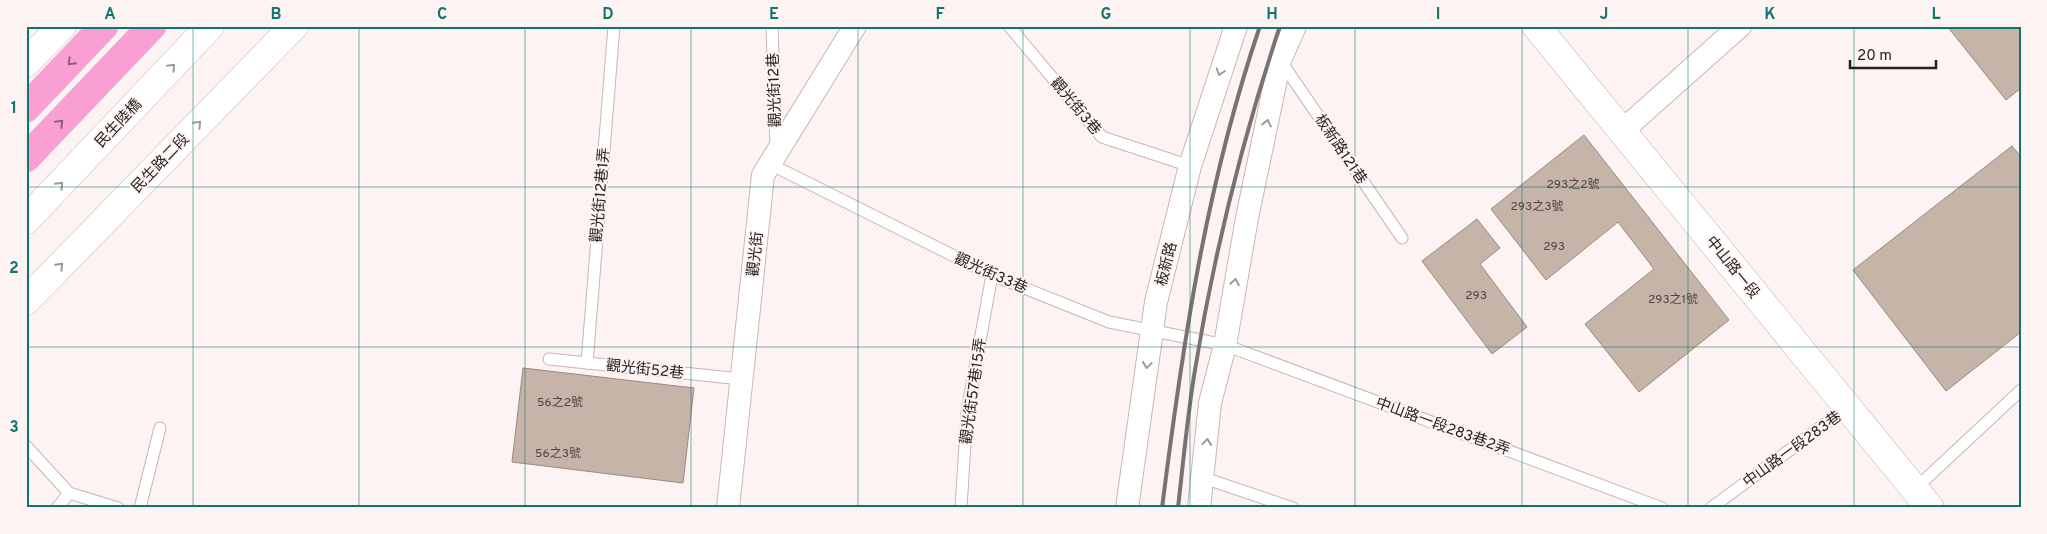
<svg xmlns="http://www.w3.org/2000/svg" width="2047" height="534" font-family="Overpass,'Noto Sans TC',sans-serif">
  <rect width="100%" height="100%" fill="#fcf3f2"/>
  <g fill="#c6b4a9" stroke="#99897e">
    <polygon points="1947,26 2021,26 2021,88 2006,100"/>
    <polygon points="1584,135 1729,320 1639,392 1585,324 1654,269 1618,222 1546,280 1491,209"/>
    <polygon points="2012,146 2021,157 2021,332 1946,391 1853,270"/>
    <polygon points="1477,219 1500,248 1480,264 1527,327 1492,354 1422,261"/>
    <polygon points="523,368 694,388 683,483 512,462"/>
  </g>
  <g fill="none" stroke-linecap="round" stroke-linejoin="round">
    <defs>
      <g id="lane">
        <polyline points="772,26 776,147"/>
        <polyline points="1009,26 1102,137 1190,166"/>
        <polyline points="1280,60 1402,238"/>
        <polyline points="770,164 992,275 1109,322 1225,345 1662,508"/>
        <polyline points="549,359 741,379"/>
        <polyline points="587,363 614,26"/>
        <polyline points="26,446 69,493 118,508"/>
        <polyline points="1204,478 1293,508"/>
        <polyline points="1915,489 2021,390"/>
        <polyline points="57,508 69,493"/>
        <polyline points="140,508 160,428"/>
        <polyline points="961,508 967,412 992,275"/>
        <polyline points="1711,508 1848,407"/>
      </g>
      <g id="street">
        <polyline points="1622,131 1740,26"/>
        <polyline points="728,508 763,175 855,26"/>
        <polyline points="1127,508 1156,302 1190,166 1236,26"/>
        <polyline points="1199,508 1210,403 1225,345 1247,218 1280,60 1295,26"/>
      </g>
      <g id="secondary">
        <polyline points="1536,26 1930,508"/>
        <polyline points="26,63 62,26"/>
        <polyline points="26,220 210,26"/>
        <polyline points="26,301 294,26"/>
      </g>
      <g id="highway">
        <polyline points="26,108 104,26"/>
        <polyline points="26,158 152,26"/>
      </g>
    </defs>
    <use href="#lane" stroke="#cbb5b4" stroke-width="13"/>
    <use href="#street" stroke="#cbb5b4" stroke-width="24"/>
    <use href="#secondary" stroke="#cbb5b4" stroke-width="29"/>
    <use href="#highway" stroke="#d4d2d2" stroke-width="29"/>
    <use href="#lane" stroke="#fff" stroke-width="11"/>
    <use href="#street" stroke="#fff" stroke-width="22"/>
    <use href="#secondary" stroke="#fff" stroke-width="28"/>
    <use href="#highway" stroke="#f99fd3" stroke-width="28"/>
    <g stroke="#7a7271" stroke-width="4">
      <path d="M 1162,508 C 1183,342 1206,185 1260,26"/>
      <path d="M 1178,508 C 1183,464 1187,420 1194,376 C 1213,257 1242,140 1280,26"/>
    </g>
  </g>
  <defs><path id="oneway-chevron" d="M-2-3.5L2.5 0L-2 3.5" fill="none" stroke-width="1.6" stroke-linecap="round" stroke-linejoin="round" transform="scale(1.25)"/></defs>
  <g stroke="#905f78">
    <use href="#oneway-chevron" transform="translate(71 62) rotate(134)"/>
    <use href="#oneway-chevron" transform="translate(60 123) rotate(-46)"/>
  </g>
  <g stroke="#9e9a9a">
    <use href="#oneway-chevron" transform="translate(172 67) rotate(-47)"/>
    <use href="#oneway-chevron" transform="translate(1220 72) rotate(108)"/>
    <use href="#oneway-chevron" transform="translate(1267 123) rotate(-78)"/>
    <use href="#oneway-chevron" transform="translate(198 124) rotate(-46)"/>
    <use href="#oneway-chevron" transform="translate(60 185) rotate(-47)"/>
    <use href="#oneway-chevron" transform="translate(60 266) rotate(-46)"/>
    <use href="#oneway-chevron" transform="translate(1235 282) rotate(-80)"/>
    <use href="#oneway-chevron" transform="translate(1147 365) rotate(98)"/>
    <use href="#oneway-chevron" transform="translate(1207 442) rotate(-85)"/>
  </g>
  <path fill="none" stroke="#0f766e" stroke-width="1" stroke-opacity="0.55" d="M 193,26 L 193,508M 359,26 L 359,508M 525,26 L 525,508M 691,26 L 691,508M 858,26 L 858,508M 1023,26 L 1023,508M 1190,26 L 1190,508M 1355,26 L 1355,508M 1522,26 L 1522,508M 1688,26 L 1688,508M 1854,26 L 1854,508M 26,187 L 2021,187M 26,347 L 2021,347"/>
  <g text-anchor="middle" stroke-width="4" stroke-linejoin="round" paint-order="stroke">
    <g font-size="12" fill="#4f4441">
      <text x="1573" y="188">293之2號</text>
      <text x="1537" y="210">293之3號</text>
      <text x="1554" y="250">293</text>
      <text x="1476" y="299">293</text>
      <text x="1673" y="303">293之1號</text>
      <text x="560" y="406">56之2號</text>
      <text x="558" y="457">56之3號</text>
    </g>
    <g font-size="15" fill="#271f1e" stroke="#fcf3f2">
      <text transform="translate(774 90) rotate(-92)" y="5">觀光街12巷</text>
      <text transform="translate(1076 106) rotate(50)" y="5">觀光街3巷</text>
      <text transform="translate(118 123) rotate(-47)" y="5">民生陸橋</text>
      <text transform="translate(1341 149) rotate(56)" y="5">板新路121巷</text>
      <text transform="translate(160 163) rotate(-46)" y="5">民生路二段</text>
      <text transform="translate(600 195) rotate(-85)" y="5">觀光街12巷1弄</text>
      <text transform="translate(755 254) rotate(-84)" y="5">觀光街</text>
      <text transform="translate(1166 264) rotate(-76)" y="5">板新路</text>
      <text transform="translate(1733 267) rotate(51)" y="5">中山路一段</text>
      <text transform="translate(991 273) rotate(24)" y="5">觀光街33巷</text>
      <text transform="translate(645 369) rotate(6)" y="5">觀光街52巷</text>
      <text transform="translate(973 391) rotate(-82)" y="5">觀光街57巷15弄</text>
      <text transform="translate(1443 426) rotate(20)" y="5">中山路一段283巷2弄</text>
      <text transform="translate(1792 449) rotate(-36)" y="5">中山路一段283巷</text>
    </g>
  </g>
  <rect width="2047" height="534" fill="none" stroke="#fcf3f2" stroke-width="55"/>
  <path d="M1850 60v8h86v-8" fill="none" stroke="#271f1e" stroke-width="2.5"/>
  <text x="1857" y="60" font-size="15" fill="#271f1e" stroke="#fcf3f2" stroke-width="4" paint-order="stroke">20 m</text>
  <rect x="28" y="28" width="1992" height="478" fill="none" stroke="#0f766e" stroke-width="2"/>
  <g font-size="16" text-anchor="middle" font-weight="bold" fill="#0f766e">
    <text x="110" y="19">A</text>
    <text x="276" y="19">B</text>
    <text x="442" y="19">C</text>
    <text x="608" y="19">D</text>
    <text x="774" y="19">E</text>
    <text x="940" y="19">F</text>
    <text x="1106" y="19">G</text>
    <text x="1272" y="19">H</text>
    <text x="1438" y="19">I</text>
    <text x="1604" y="19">J</text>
    <text x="1770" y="19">K</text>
    <text x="1936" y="19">L</text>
    <text x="14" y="113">1</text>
    <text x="14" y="273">2</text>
    <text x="14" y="432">3</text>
  </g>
</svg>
